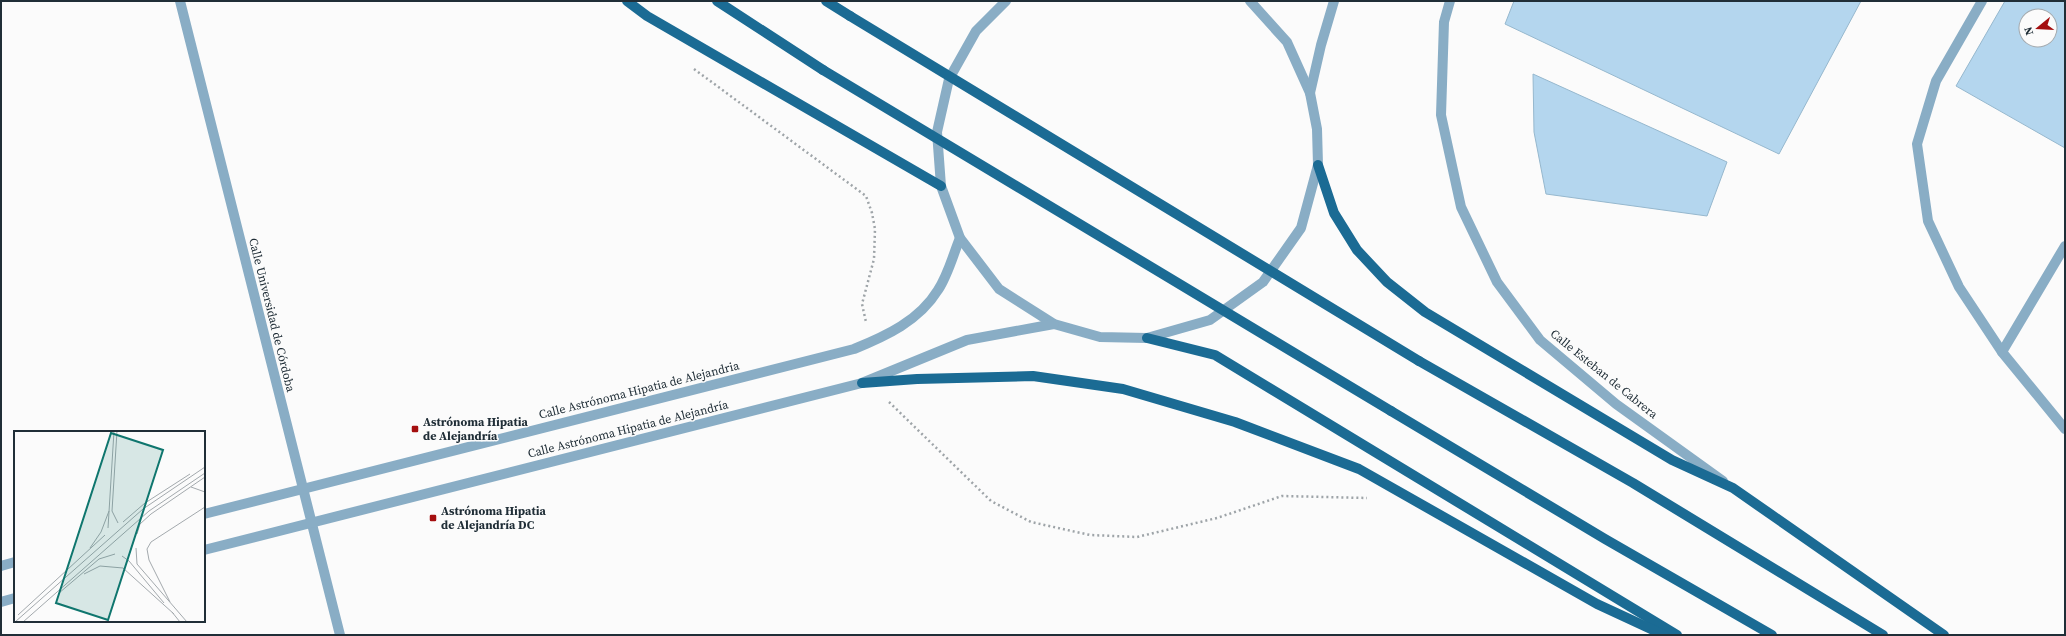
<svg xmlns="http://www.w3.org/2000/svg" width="2066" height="636" font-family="'Source Serif 4',serif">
  <rect width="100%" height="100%" fill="#fbfbfb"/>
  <g fill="#b4d6ee" stroke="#96b8ce" fill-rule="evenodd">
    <polygon points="1514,1 1861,1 1779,154 1505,24"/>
    <path d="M 2005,1 L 2065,1 L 2065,148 L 1956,86 ZM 2026,16 L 2050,16 L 2050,40 L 2026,40 Z"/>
    <polygon points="1533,74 1727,162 1707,216 1546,194 1534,132"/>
  </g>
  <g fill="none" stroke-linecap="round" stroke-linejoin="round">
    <g stroke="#9ea4a8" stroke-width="2.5" stroke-dasharray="2 3" stroke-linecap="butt">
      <polyline points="694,69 866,196 872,213 875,229 874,259 862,304 866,322"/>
      <polyline points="889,402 991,501 1031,522 1090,535 1137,537 1217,518 1282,496 1367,498"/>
    </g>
    <g stroke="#89adc5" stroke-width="10">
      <polyline points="180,1 340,635"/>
      <polyline points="1006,1 976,31 949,79 937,132 941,186 960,238 999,289 1054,324 1100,337 1147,338 1210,320 1263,282 1301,228 1318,165 1317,129 1310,93 1287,42 1250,1"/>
      <polyline points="1450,1 1444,22 1441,115 1461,207 1497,282 1540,340 1616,404 1723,481"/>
      <polyline points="1982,1 1936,81 1917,144 1928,221 1959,287 2002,352 2065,429"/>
      <polyline points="1310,93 1321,45 1334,1"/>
      <polyline points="2002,352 2065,246"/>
      <path d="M 204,514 L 854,349 C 886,336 919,321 938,290 C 948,275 953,255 960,238"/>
      <polyline points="204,550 862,383 967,340 1054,324"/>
      <polyline points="1,566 15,562"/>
      <polyline points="1,602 15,598"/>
    </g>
    <g stroke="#1b6b94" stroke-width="10">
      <polyline points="627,1 647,16 941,186"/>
      <polyline points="717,1 823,70"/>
      <polyline points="826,1 850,16"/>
      <polyline points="1318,165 1334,213 1357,250 1387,282 1425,312 1672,460 1733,488 1944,635"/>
      <polyline points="1147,338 1215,355 1677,635"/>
      <polyline points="1419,361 1633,483 1883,635"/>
      <polyline points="862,383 917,379 1033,376 1123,389 1235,422 1359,469 1597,604 1664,635"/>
      <polyline points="1391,411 1605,539 1772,635"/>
    </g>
    <g stroke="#1b6b94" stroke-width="10">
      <polyline points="850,16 1419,361"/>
      <polyline points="823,70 1391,411"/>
    </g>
  </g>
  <g fill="#a40e0f" stroke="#fbfbfb" stroke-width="1.5">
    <rect x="411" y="425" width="8" height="8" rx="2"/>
    <rect x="429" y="514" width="8" height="8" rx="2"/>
  </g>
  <g text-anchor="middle" stroke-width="3" stroke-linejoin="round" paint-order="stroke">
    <g font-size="12" fill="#202e37" stroke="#fbfbfb">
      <text transform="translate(272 315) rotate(76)" y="4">Calle Universidad de Córdoba</text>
      <text transform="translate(1604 374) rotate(39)" y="4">Calle Esteban de Cabrera</text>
      <text transform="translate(639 390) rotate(-14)" y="4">Calle Astrónoma Hipatia de Alejandria</text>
      <text transform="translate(628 429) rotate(-14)" y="4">Calle Astrónoma Hipatia de Alejandría</text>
    </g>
    <g font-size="12" font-weight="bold" fill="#202e37" stroke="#fbfbfb" text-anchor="start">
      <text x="423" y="426">Astrónoma Hipatia<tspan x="423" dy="14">de Alejandría</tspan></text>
      <text x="441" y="515">Astrónoma Hipatia<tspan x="441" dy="14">de Alejandría DC</tspan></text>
    </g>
  </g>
  <g transform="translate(14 431)">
    <rect width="191" height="191" fill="#fbfbfb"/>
    <path fill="none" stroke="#a3a9ad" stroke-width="1" d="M 103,0 L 98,80 L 104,92M 177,56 L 191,61M 109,91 L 131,72 L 176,43M 94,97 L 100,0M 123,103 L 126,93 L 137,83 L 191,46M 76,117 L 87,101 L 95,80M 122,117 L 123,133 L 173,191M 108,125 L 115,130 L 150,172M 70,143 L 86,135 L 109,137 L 160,183M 45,162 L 85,128 L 101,123M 156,171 L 135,129 L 133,118 L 137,111 L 191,76M 158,181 L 166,191M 4,184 L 91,104M 1,191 L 129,78 L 191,36M 9,191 L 135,80 L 191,42"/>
    <path fill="#0f766e" fill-opacity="0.15" stroke="#0f766e" stroke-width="2" d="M 97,2 L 149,19 L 94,189 L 42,172 Z"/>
    <rect width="191" height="191" fill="none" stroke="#202e37" stroke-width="2"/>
  </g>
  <rect width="2066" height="636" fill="none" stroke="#202e37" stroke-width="4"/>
  <g transform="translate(2038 28) rotate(252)"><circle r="19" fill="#fbfbfb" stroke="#a3a9ad"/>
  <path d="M0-3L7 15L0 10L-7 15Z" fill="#a40e0f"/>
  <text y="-6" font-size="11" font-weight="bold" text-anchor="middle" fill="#202e37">N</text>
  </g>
</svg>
